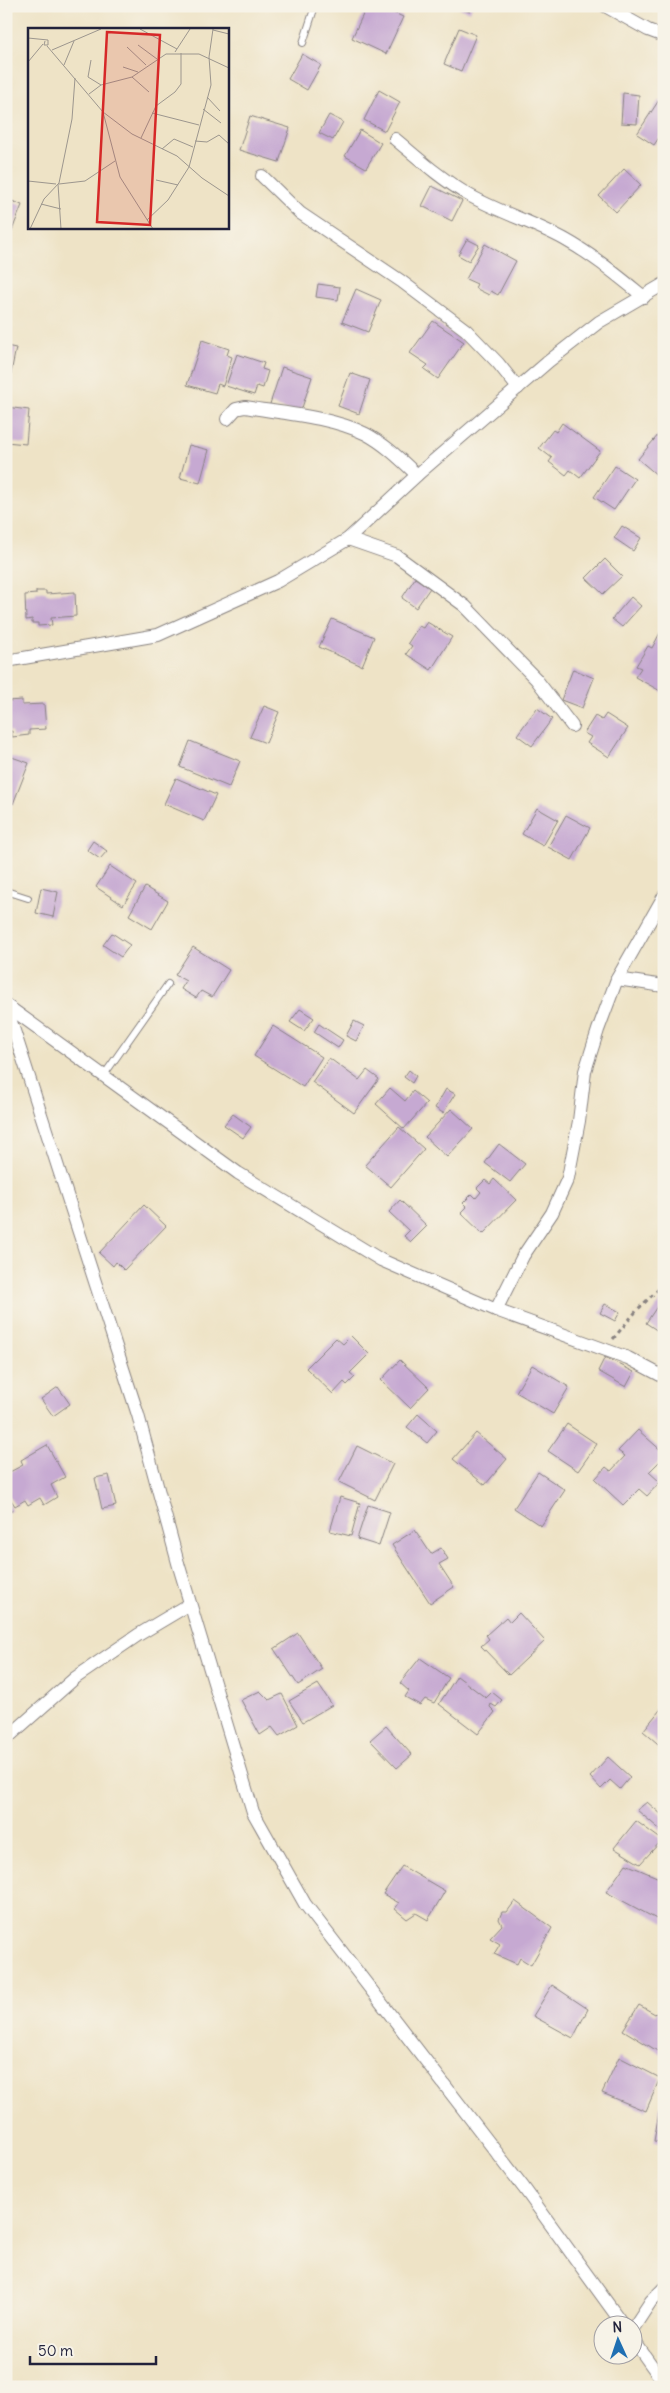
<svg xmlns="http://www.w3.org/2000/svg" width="670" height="2393" font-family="Delius,sans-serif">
  <rect width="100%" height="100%" fill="#f7f3e8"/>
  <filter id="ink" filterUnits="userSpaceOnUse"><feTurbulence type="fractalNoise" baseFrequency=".02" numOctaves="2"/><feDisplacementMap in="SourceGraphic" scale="10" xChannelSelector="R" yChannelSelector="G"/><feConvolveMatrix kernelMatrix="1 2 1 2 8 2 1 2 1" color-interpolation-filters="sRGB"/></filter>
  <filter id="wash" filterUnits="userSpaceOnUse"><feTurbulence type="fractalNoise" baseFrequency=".0096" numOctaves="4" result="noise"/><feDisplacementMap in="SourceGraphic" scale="20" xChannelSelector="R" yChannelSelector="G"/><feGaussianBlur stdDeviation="1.12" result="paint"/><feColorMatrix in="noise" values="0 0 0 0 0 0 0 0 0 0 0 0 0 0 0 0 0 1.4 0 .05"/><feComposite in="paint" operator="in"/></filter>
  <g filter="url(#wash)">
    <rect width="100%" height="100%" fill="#eee3c6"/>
    <g id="blocks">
      <g fill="#c6a9d2">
        <polygon points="367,6 379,6 403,17 386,54 352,38"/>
        <polygon points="454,6 472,6 470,12"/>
        <polygon points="459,28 476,35 461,71 444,64"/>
        <polygon points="302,54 321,65 307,90 288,79"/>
        <polygon points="379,90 400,102 385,131 364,120"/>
        <polygon points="623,93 639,95 637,124 621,123"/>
        <polygon points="659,100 664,103 664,130 654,145 637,134"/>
        <polygon points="329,115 343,122 333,140 319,133"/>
        <polygon points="250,116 290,128 279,162 239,150"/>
        <polygon points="360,130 381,143 366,168 345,156"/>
        <polygon points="624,169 641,185 616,212 599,196"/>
        <polygon points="432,186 462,201 452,221 422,206"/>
        <polygon points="7,199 22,205 11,233 6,232"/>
        <polygon points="467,239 479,245 469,261 458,255"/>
        <polygon points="485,244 516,261 498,295 491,291 489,295 475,288 477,284 466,279"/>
        <polygon points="318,284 340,287 338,300 316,297"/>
        <polygon points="356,289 381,300 368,332 342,322"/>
        <polygon points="433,321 464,342 438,379 424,369 428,365 410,353"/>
        <polygon points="202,340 229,349 227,355 232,357 223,386 218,384 215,393 187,385"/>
        <polygon points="6,346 16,348 7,393 6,393"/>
        <polygon points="237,354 264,363 262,369 268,371 263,388 257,386 254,395 226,386"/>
        <polygon points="282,367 312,377 300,414 270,404"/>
        <polygon points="350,373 370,380 359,414 338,406"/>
        <polygon points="6,407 29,410 26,444 6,442"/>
        <polygon points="562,423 600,451 580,478 570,470 566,475 549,462 552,458 539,448 553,430 556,432"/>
        <polygon points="664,428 664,481 638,459"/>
        <polygon points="189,445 209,450 200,483 180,478"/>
        <polygon points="615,466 635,479 614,510 594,497"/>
        <polygon points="622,526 641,538 633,551 614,538"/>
        <polygon points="605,559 622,576 603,594 586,578"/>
        <polygon points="415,578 430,588 416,608 402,598"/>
        <polygon points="36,591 46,591 46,594 75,592 76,616 51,618 52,625 38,626 38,623 32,623 32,619 26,620 25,595 36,594"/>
        <polygon points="631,597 641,606 622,627 612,619"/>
        <polygon points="332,619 374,637 362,666 319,647"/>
        <polygon points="427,622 452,637 431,670 406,654 412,646 408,643 419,626 423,628"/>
        <polygon points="661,631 664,633 664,693 635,677 641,668 636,666 648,646 652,648"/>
        <polygon points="573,669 594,678 582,708 561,700"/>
        <polygon points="22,700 22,705 44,704 46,729 29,730 29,735 12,737 12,731 6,732 7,701"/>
        <polygon points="264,706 279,712 266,743 250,737"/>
        <polygon points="537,708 552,719 532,746 517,735"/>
        <polygon points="606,714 628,728 609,757 587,743 591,737 584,733 595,716 602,720"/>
        <polygon points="190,741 240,761 229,787 180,767"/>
        <polygon points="6,755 29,763 13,804 6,801"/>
        <polygon points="176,778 216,795 204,821 164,804"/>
        <polygon points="537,808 558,820 543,846 522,834"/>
        <polygon points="566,815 590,828 572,860 548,847"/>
        <polygon points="93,841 107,851 100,859 87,850"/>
        <polygon points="110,866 137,884 123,905 96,887"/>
        <polygon points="145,887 168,901 152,929 129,915"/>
        <polygon points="41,888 58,892 53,917 36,913"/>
        <polygon points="112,933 130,945 121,957 103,945"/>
        <polygon points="193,947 229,970 212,997 201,991 196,998 181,989 186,981 175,975"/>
        <polygon points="300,1009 314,1018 304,1031 290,1022"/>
        <polygon points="354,1021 364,1026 356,1041 346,1036"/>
        <polygon points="319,1024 343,1040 338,1048 314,1032"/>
        <polygon points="273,1026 322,1057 303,1087 254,1056"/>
        <polygon points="329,1058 359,1080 367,1070 379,1079 354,1113 312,1082"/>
        <polygon points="409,1070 416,1076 412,1083 404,1077"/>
        <polygon points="390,1088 405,1101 413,1091 427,1103 404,1129 376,1104"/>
        <polygon points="446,1089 455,1094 443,1113 435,1108"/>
        <polygon points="451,1109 473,1129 447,1157 425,1137"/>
        <polygon points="233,1114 251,1127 243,1138 224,1125"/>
        <polygon points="399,1127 424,1149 391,1187 365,1165"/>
        <polygon points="499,1144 525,1164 510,1182 485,1163"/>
        <polygon points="494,1179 516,1200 483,1234 461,1213 467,1207 463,1203 472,1194 476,1198 481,1192 477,1188 485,1180 490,1184"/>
        <polygon points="400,1200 427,1226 411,1242 404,1236 409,1231 389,1212"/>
        <polygon points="144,1205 166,1226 124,1270 116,1262 113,1266 99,1253"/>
        <polygon points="662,1299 664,1300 664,1335 646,1323"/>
        <polygon points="605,1304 620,1312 615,1321 600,1313"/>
        <polygon points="351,1336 369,1354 350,1373 355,1377 347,1385 344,1382 333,1394 306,1368 336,1338 343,1344"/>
        <polygon points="605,1357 634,1372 626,1387 598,1371"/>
        <polygon points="400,1360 429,1388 410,1408 381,1380"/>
        <polygon points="532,1365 569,1387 553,1414 516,1392"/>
        <polygon points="58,1387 70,1404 53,1416 41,1399"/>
        <polygon points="418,1414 437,1431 427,1443 407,1427"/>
        <polygon points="567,1424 597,1444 578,1471 548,1451"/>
        <polygon points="638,1430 664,1453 664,1457 649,1472 660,1482 647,1496 639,1489 623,1505 595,1479 606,1467 611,1471 625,1456 618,1451"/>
        <polygon points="476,1433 507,1459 485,1485 453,1459"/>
        <polygon points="47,1445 65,1477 51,1485 57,1497 44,1505 40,1498 28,1505 25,1500 15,1506 6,1492 6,1474 23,1465 21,1460"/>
        <polygon points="357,1446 393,1464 375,1500 339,1482"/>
        <polygon points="538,1472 565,1490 541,1526 514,1508"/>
        <polygon points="109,1475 116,1506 102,1509 95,1478"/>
        <polygon points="340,1497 360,1503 351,1536 330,1531"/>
        <polygon points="6,1500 12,1510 6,1513"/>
        <polygon points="368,1505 390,1512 379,1546 357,1539"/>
        <polygon points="415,1530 431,1554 441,1548 448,1559 439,1564 454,1587 430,1603 392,1545"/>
        <polygon points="519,1613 545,1641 509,1675 481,1646 489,1639 486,1635 506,1617 510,1622"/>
        <polygon points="298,1633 322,1669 298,1685 274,1649"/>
        <polygon points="420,1658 449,1678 434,1703 425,1699 420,1705 405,1697 409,1691 400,1683"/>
        <polygon points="457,1676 486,1698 492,1692 502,1700 496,1707 491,1704 490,1707 495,1712 478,1734 439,1704"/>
        <polygon points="318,1684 332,1705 303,1722 289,1701"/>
        <polygon points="260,1691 269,1700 282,1694 298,1725 279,1736 272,1727 260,1735 241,1700"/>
        <polygon points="664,1705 664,1749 643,1731"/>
        <polygon points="386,1726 412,1755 397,1768 370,1740"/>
        <polygon points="608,1757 630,1777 620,1789 610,1780 601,1789 590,1777"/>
        <polygon points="647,1802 662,1815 664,1812 664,1833 637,1810"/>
        <polygon points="636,1821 662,1840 640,1864 614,1848"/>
        <polygon points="626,1864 664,1880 664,1923 606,1892"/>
        <polygon points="402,1866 445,1891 428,1920 416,1913 407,1919 395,1909 399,1903 383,1894"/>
        <polygon points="515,1901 552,1928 531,1965 520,1958 517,1964 494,1954 500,1944 490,1938 502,1925 499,1919 502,1912 507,1912"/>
        <polygon points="552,1985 588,2009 573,2038 533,2016"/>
        <polygon points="639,2005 655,2014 661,2009 664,2010 664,2055 623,2030"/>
        <polygon points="619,2057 660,2078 646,2111 602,2093"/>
        <polygon points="660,2107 664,2107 664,2142 654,2141"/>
      </g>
    </g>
  </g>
  <g filter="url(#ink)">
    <use href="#blocks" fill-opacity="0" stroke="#888280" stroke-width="1"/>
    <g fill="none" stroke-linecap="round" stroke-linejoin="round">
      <defs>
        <g id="lane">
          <polyline points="303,43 315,6"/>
          <polyline points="6,891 28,898"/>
          <polyline points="104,1075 168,984"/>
        </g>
        <g id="street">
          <polyline points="605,6 648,30 664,36"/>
          <path d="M 395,139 C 418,158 441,179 467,194 C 498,212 533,222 564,239 C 593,255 618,276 644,297"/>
          <polyline points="262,176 300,213 401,281 466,330 498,363 518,388"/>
          <path d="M 227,419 L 236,409 L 245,407 C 282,413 332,417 366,434 C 385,444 401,460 417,475"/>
          <polyline points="348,539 397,556 465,606 536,679 572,726"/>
          <polyline points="6,661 158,635 278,581 348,539 417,475 549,361 599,322 664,284"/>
          <polyline points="617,979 664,986"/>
          <polyline points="6,1005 238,1173 381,1260 496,1310 628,1358 664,1377"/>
          <polyline points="6,1006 138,1415 178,1563 253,1812 305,1904 524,2188 624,2326"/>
          <polyline points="496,1310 523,1256 552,1213 568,1178 579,1121 585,1071 598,1030 617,979 664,896"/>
          <polyline points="6,1739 75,1678 138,1635 190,1604"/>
          <polyline points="632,2330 651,2301 664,2288"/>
          <polyline points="632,2338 664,2383"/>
        </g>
      </defs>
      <use href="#lane" stroke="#888280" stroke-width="8"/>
      <use href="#street" stroke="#888280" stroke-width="14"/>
      <polyline stroke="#888280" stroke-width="3" stroke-dasharray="4 4" stroke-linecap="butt" points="613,1339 638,1309 664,1284"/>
      <use href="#lane" stroke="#fff" stroke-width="6"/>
      <use href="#street" stroke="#fff" stroke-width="12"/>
    </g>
  </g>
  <g transform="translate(28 28)">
    <rect width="201" height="201" fill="#eee3c6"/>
    <path fill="none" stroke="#9c968e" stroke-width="1" d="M 112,1 L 149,21M 185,2 L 201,6M 0,10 L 20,12 L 20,17 L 16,17 L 17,13M 110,17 L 129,31M 19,18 L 75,84 L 104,106 L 149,128 L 174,150 L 201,168M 99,19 L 118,37M 24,22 L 73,1M 147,24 L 162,1M 63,32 L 60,49 L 73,57M 0,34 L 15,16M 36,37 L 46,13M 95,39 L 110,44M 104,49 L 121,64M 61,66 L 73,57 L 104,49 L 138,26 L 171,26 L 201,40M 179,69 L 192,83M 175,81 L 193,95M 75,84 L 92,149 L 125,201M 124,85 L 171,97M 113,110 L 128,78 L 147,64 L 153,56 L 153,25M 167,113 L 179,114 L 191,107 L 201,116M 134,121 L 146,111 L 165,119M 128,152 L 150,157M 0,153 L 28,156M 30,156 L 33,201M 31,156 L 57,153 L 87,133M 13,176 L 33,181M 119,192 L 140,172 L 161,139 L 183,57 L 181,29 L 185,1M 2,201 L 16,171 L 31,155 L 44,91 L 47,50"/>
    <path fill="#d62828" fill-opacity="0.15" stroke="#d62828" stroke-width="2.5" d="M 79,4 L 132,7 L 122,197 L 69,194 Z"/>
    <rect width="201" height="201" fill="none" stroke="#22223b" stroke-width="2.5"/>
  </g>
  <rect width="670" height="2393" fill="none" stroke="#f7f3e8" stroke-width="25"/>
  <g transform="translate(618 2340) rotate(357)"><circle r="24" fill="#f7f3e8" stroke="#a29fa3"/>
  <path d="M0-4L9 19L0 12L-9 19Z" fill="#1f6fb2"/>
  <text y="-8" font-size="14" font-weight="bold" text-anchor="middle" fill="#22223b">N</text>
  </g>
  <path d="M30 2356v8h126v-8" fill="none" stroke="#22223b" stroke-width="2.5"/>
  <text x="38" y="2356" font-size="15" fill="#22223b" stroke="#f7f3e8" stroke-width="4" paint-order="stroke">50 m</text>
</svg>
